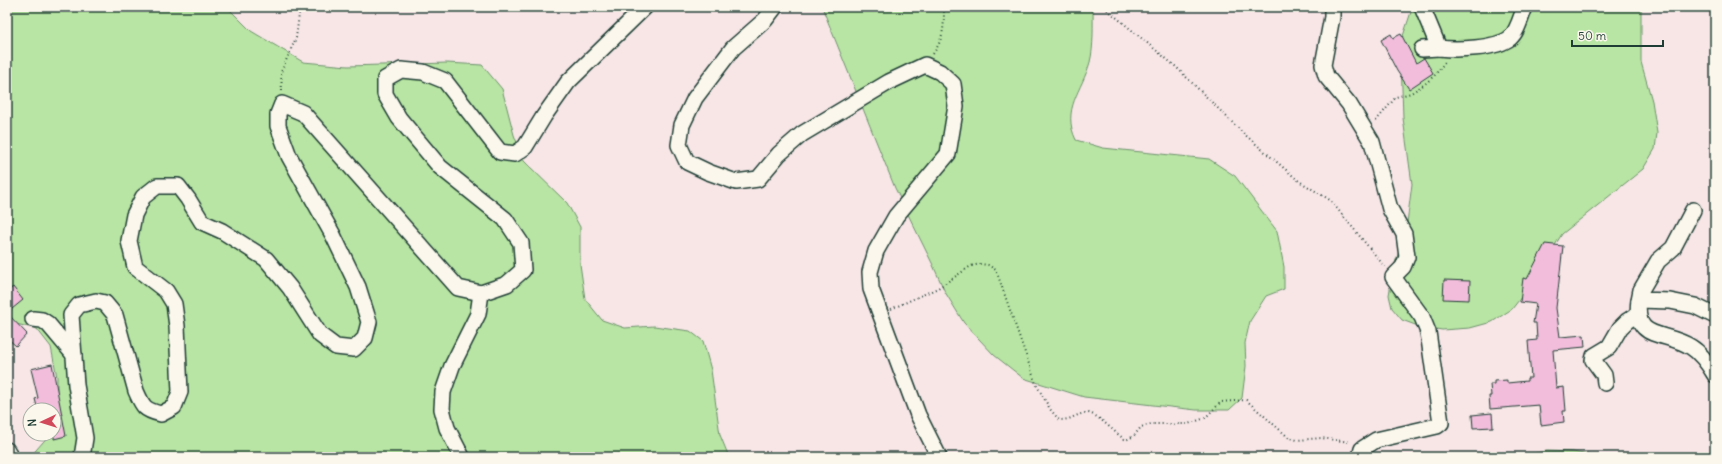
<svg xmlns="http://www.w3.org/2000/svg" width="1722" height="464" font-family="Delius,sans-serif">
  <rect width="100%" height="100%" fill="#f8e6e7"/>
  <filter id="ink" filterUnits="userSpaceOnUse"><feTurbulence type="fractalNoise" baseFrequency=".025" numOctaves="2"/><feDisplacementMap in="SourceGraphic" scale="8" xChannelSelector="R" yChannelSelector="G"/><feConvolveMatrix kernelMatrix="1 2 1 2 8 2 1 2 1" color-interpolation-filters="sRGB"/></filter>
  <g filter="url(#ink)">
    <g fill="#b8e5a3" stroke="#6c916c">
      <polygon points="7,7 227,7 251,31 303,62 348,66 447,63 482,65 502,89 514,135 524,161 567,203 580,227 580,264 585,299 602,320 625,328 654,326 690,331 703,341 711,370 720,435 729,457 30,457 50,434 54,434 57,417 57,377 51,347 37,329 12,323 7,323"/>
      <path d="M 822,7 L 1093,7 C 1093,23 1094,47 1090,62 C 1082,91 1061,109 1076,140 L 1103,148 L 1209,159 L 1235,176 L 1277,231 L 1284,267 L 1284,289 L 1266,296 L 1250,321 L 1245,343 L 1246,366 L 1242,398 L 1229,410 L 1196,410 L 1084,397 L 1023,378 L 994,355 L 964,323 L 945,292 L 932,263 L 895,188 Z"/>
      <polygon points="1429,7 1641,7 1641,62 1652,101 1657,133 1655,149 1643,169 1562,234 1526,291 1512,309 1492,322 1470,328 1442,330 1418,326 1402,320 1392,308 1389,295 1394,266 1406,231 1412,184 1403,118 1401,58 1402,39 1411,12 1420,8"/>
      <polygon points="1547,451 1573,452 1600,457 1514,457"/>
    </g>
    <g fill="#f1bddb" stroke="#1f3d34">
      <polygon points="1391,34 1393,38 1401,34 1416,63 1424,58 1433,73 1409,89 1397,71 1381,40"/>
      <polygon points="1545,244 1563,246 1556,308 1560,337 1584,335 1585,347 1553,350 1556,388 1564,387 1566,411 1563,411 1564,422 1541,425 1539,405 1490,409 1489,396 1491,396 1490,384 1494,384 1494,381 1507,380 1507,383 1527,381 1527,378 1531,378 1528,341 1537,340 1536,323 1533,323 1536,304 1520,302 1523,278 1527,279"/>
      <polygon points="1444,280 1470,281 1469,300 1443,299"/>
      <polygon points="13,287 23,300 7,313 7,292"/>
      <polygon points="7,313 27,334 16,346 7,338"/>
      <polygon points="52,364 66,436 54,439 54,410 38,410 35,399 38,398 31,369"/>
      <polygon points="1492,413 1493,427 1473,428 1472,415"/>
    </g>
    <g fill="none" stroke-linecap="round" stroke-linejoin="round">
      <defs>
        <g id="minor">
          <polyline points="775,7 765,20 733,48 695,98 682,125 679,145 687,162 708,172 736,182 758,179 779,154 802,134 889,82 925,65 940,72 953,84 956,106 948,154 896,216 876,251 870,272 871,289 918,415 939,457"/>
          <polyline points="1332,7 1332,17 1323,65 1326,76 1349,104 1372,142 1390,209 1404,234 1407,257 1403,267 1393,277 1422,317 1428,332 1441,423 1437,426 1376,440 1362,449 1360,457"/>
          <path d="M 1422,7 L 1439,48 C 1456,50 1496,49 1510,38 C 1518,31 1521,16 1525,7"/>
          <polyline points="1422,49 1439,48"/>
          <polyline points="1693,210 1673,248 1658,261 1641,290 1639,300 1670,301 1695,306 1715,316"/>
          <path d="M 1639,300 C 1633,342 1664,330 1691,347 C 1701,353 1709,365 1715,375"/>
          <polyline points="33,319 42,320 48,324 74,355"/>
          <polyline points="1605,383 1604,375 1593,360 1594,356 1609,347 1620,328 1627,321 1638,314"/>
          <polyline points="7,450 10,457"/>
          <path d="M 82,457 L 85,438 L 76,385 L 71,315 L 79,305 L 96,301 L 105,303 L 115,315 L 136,391 C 143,407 144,410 161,414 L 174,407 L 180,392 L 177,326 L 174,304 L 166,291 L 135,267 L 129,241 L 134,215 L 143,197 L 157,186 L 178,186 L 188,199 L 202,222 L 222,231 L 266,259 L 290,288 L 320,335 L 336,347 L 354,349 L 365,338 L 369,322 L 358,287 L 333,235 L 289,156 L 278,126 L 278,114 L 282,104 L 303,113 L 458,288 L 481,293 L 507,284 L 523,270 L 521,243 L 505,219 L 440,167 L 399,118 L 385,94 L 385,79 L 401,70 L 423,72 L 445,81 L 500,152 L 515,154 L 525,147 L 544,116 L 568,82 L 645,7"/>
          <polyline points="462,457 447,428 442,409 443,392 452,366 478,314 481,293"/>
        </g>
      </defs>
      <use href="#minor" stroke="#1f3d34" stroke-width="18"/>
      <g stroke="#1f3d34" stroke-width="2" stroke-dasharray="1 3" stroke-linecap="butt">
        <polyline points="1104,7 1175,66 1243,133 1299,181 1330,200 1385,267"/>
        <path d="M 933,54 C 944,38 944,26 944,7"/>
        <polyline points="282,91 281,72 296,38 300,7"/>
        <polyline points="1376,121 1396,97 1411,93 1425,84 1435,75 1445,62"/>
        <path d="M 891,309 L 938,288 L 971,266 L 980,264 L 988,265 L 996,270 L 1036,384 L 1050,409 L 1059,420 C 1072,420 1074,415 1085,413 C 1096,411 1115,434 1126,440 L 1134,436 L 1141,427 L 1151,424 L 1188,424 L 1205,418 L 1221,402 L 1246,400 L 1288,437 L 1297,440 L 1321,438 L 1350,442"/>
      </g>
      <use href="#minor" stroke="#fbf7ec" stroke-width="15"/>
    </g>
  </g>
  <rect width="1722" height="464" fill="none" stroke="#fbf7ec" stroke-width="24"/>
  <rect x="12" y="12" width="1698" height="440" fill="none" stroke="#1f3d34" stroke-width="1.5" filter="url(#ink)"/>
  <g transform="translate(42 422) rotate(266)"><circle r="19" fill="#fbf7ec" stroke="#a3ada2"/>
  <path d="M0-3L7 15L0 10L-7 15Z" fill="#d1495b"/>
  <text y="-6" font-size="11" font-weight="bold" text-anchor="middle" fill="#1f3d34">N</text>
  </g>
  <path d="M1572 40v6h91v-6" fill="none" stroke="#1f3d34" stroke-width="2"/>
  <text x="1578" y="40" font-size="12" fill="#1f3d34" stroke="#fbf7ec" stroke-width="3" paint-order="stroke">50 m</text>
</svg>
